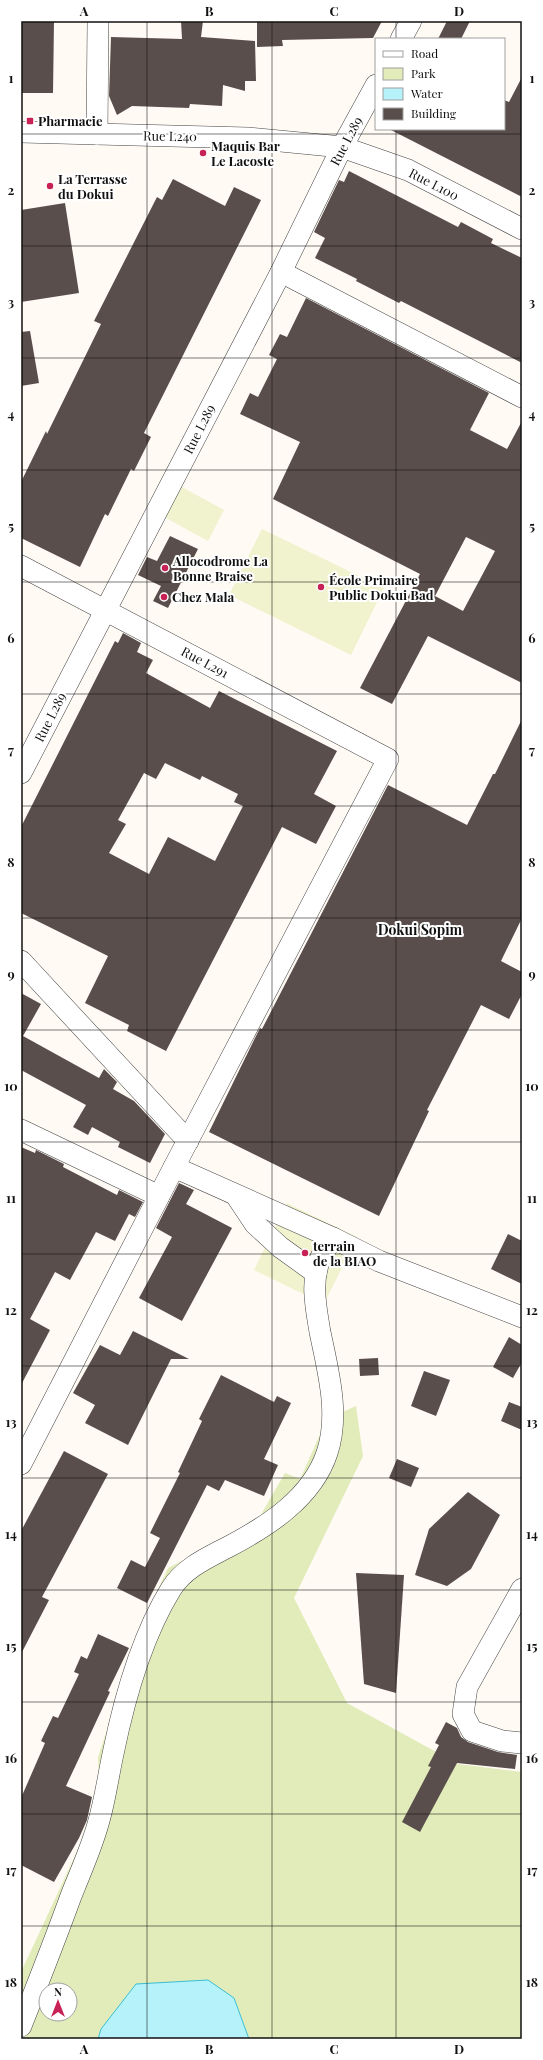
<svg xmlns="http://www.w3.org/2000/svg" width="543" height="2060" font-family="'Playfair Display',serif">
  <rect width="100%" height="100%" fill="#fffaf4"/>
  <path fill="#e2ecbb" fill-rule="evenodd" d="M 356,1406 L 363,1456 L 294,1598 L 347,1703 L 458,1764 L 522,1772 L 522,2039 L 249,2039 L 234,1998 L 101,2029 L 98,2039 L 21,2039 L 21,1972 L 100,1802 L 98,1757 L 116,1703 L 133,1643 L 168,1568 L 256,1523 L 285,1473 L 300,1479 L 327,1419 ZM 46,1990 L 70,1990 L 70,2014 L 46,2014 Z"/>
  <g fill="#f0f3cd">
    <polygon points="180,486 224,510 208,541 164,517"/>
    <polygon points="262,529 384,588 351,655 229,595"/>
    <polygon points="287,1203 357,1237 324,1304 254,1270"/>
  </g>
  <polygon fill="#b6f2f9" stroke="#3abfd3" points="208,1980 234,1998 249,2039 98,2039 101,2029 136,1984"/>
  <g fill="#5a4e4c" fill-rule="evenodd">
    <polygon points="21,21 54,21 53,93 21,93"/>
    <polygon points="181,21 203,21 201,37 255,41 256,81 245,81 245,91 223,85 222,106 190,104 189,108 132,106 117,115 109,96 111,37 182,39"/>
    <polygon points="257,21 382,21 373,38 282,40 283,46 257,47"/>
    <polygon points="447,21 470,21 461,39 438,39"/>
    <polygon points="522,77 522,197 389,129 504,129 504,100 509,102"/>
    <polygon points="349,171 458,227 461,222 493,239 491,243 522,258 522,363 401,301 399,303 356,281 357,279 315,258 325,238 314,232 339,180 344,182"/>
    <polygon points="173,179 225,206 234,187 261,200 144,433 151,437 134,471 131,469 108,516 105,514 80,567 21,538 21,482 46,431 47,434 101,324 94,321 157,197 162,200"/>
    <polygon points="65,203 79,293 21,302 21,210"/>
    <path d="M 306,298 L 489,393 L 470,430 L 507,449 L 522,421 L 522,683 L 428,636 L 392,704 L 360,688 L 420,574 L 273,499 L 300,442 L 240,414 L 250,393 L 258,397 L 277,359 L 269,355 L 280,334 L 287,337 ZM 466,537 L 495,551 L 463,611 L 435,596 Z"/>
    <polygon points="30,331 39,383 21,386 21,332"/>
    <polygon points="170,536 198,549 168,608 153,601 161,586 138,575 147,557 157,561"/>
    <path d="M 123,633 L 141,643 L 137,652 L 153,660 L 146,673 L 210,708 L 219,691 L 337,751 L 314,794 L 336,806 L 316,844 L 282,827 L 166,1051 L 127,1031 L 129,1025 L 85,1003 L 108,956 L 21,913 L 21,827 L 115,641 L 118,643 ZM 165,763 L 200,780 L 202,776 L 238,794 L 234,802 L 243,806 L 215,861 L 168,837 L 149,874 L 109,853 L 126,824 L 118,820 L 144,773 L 156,779 Z"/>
    <polygon points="522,719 522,918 501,961 522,972 522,994 509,1019 481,1005 427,1110 429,1111 379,1216 209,1132 254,1040 260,1028 262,1029 388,785 467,825 493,774 495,774"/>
    <polygon points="21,993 41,1004 23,1036 99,1078 104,1069 117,1082 113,1089 134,1101 165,1134 150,1163 118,1147 120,1142 92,1127 88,1135 73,1127 86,1105 21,1070"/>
    <polygon points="21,1147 35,1153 36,1150 64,1164 63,1167 117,1195 119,1190 143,1202 135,1217 129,1214 115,1241 96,1232 70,1280 55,1272 30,1319 50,1330 21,1385"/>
    <polygon points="179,1183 194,1190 186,1204 232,1228 182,1321 139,1298 172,1237 156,1228"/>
    <polygon points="508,1234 522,1241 522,1284 491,1269"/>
    <polygon points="133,1331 189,1359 171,1359 128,1445 85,1423 95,1405 73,1393 100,1345 120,1355"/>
    <polygon points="509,1337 522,1345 522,1362 513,1378 493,1367"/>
    <polygon points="378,1358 379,1375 360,1376 359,1359"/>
    <polygon points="424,1371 450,1380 436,1416 411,1406"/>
    <polygon points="221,1375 274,1402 277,1396 291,1403 264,1459 278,1465 264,1496 225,1480 219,1491 207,1485 147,1603 117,1588 131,1560 145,1567 160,1538 150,1533 180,1473 178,1472 202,1421 199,1419"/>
    <polygon points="509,1402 522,1407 522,1430 501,1421"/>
    <polygon points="64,1451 108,1474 42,1597 49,1600 21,1654 21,1531"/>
    <polygon points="397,1459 419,1468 411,1487 389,1478"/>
    <polygon points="468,1492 500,1515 471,1569 447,1586 415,1575 429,1529"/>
    <polygon points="356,1573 404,1575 396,1693 364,1684"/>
    <polygon points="98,1634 129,1648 108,1691 110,1692 66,1786 92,1797 87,1820 79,1838 54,1882 21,1865 21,1798 45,1743 41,1741 53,1716 58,1718 79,1674 74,1672 81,1656 87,1659"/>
    <polygon points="446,1722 457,1728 461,1737 468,1742 498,1752 517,1755 515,1769 457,1763 420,1832 402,1822 431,1767 428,1766 439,1745 435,1743"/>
  </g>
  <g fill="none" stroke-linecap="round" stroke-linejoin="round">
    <defs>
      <g id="street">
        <polyline points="401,39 411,21"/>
        <polyline points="21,132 248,138 342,147 408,170 522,229"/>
        <polyline points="97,134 98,21"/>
        <polyline points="281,272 522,397"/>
        <polyline points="21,566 388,759 174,1167 21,1464"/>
        <polyline points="21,773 281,272 342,147 376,85"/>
        <polyline points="21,961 188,1141"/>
        <polyline points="21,1130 159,1196"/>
        <polyline points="174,1167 333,1238 379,1261 522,1317"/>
        <polyline points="237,1197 255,1224 280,1247 316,1273"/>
        <polyline points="522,1589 467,1687 463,1714 472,1731 502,1741 522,1743"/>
        <path d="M 21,2026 C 38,1983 55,1940 71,1896 C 80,1873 91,1849 98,1824 C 105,1801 108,1777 113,1754 C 124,1700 142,1636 171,1589 C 184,1568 207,1558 228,1547 C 268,1526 312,1498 327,1453 C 340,1414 328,1371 320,1332 C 316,1308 310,1281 321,1257 C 324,1251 329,1244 333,1238"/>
      </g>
    </defs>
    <use href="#street" stroke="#444" stroke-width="22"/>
    <use href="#street" stroke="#fff" stroke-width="21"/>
  </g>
  <path fill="none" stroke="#111" stroke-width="1" stroke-opacity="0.55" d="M 147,21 L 147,2039M 272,21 L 272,2039M 396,21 L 396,39M 396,129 L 396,2039M 21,134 L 522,134M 21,246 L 522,246M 21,358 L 522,358M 21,470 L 522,470M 21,582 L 522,582M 21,694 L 522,694M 21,806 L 522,806M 21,918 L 522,918M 21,1030 L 522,1030M 21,1142 L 522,1142M 21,1254 L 522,1254M 21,1366 L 522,1366M 21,1478 L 522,1478M 21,1590 L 522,1590M 21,1702 L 522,1702M 21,1814 L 522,1814M 21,1926 L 522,1926"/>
  <g fill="#c82156" stroke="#fff" stroke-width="1.5">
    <rect x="26" y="117" width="8" height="8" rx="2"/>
    <circle cx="203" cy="153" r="4"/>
    <circle cx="50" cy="186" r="4"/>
    <circle cx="165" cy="568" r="4"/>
    <circle cx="321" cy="587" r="4"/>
    <circle cx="164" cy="597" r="4"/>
    <circle cx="305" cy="1253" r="4"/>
  </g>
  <g text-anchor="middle" stroke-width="4" stroke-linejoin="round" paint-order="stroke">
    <g font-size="13" font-weight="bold" fill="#111" stroke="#fff" text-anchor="start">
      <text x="38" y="126">Pharmacie</text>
      <text x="211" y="151">Maquis Bar<tspan x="211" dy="15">Le Lacoste</tspan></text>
      <text x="58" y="184">La Terrasse<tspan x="58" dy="15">du Dokui</tspan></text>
      <text x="173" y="566">Allocodrome La<tspan x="173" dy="15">Bonne Braise</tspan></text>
      <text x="329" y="585">École Primaire<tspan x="329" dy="15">Public Dokui Bad</tspan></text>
      <text x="172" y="602">Chez Mala</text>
      <text x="313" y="1251">terrain<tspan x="313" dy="15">de la BIAO</tspan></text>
    </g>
    <g font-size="13" fill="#111" stroke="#fff">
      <text transform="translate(170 136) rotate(1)" y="5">Rue L240</text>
      <text transform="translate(346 141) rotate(-62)" y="5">Rue L289</text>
      <text transform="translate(434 184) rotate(27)" y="5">Rue L100</text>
      <text transform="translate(199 429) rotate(-63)" y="5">Rue L289</text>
      <text transform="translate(205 662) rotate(28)" y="5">Rue L291</text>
      <text transform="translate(50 717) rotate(-63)" y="5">Rue L289</text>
    </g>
    <g font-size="14" font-weight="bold" fill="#111" stroke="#fff">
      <text x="420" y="935">Dokui Sopim</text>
    </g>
  </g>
  <rect width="543" height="2060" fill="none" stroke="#ffffff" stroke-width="44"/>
  <rect x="375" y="38" width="130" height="92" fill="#ffffff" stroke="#a0a0a0"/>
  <rect x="383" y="51" width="20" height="6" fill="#ffffff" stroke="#a0a0a0"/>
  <text x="411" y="58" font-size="12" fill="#111111">Road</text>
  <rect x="383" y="68" width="20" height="12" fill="#e2ecbb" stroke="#a0a0a0"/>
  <text x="411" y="78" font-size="12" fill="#111111">Park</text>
  <rect x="383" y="88" width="20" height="12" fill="#b6f2f9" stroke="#a0a0a0"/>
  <text x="411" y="98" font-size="12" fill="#111111">Water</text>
  <rect x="383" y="108" width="20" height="12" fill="#5a4e4c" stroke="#a0a0a0"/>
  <text x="411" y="118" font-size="12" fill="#111111">Building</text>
  <g transform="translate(58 2002)"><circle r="19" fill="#ffffff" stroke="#a0a0a0"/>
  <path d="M0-3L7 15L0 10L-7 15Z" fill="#c82156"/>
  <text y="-6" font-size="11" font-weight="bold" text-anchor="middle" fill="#111111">N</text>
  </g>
  <rect x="22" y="22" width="499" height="2016" fill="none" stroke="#111" stroke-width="1.5"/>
  <g font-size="13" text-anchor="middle" font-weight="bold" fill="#111">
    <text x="84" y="16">A</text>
    <text x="209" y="16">B</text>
    <text x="334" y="16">C</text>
    <text x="459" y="16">D</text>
    <text x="11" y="83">1</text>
    <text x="532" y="83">1</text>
    <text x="11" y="195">2</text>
    <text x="532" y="195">2</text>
    <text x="11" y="307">3</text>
    <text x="532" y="307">3</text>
    <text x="11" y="419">4</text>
    <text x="532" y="419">4</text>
    <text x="11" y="531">5</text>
    <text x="532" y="531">5</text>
    <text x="11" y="643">6</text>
    <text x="532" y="643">6</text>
    <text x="11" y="755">7</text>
    <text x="532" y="755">7</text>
    <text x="11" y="867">8</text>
    <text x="532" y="867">8</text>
    <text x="11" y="979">9</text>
    <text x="532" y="979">9</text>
    <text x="11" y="1091">10</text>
    <text x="532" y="1091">10</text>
    <text x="11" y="1203">11</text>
    <text x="532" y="1203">11</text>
    <text x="11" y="1315">12</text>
    <text x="532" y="1315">12</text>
    <text x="11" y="1427">13</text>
    <text x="532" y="1427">13</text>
    <text x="11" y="1539">14</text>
    <text x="532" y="1539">14</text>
    <text x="11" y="1651">15</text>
    <text x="532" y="1651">15</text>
    <text x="11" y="1763">16</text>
    <text x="532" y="1763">16</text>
    <text x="11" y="1875">17</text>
    <text x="532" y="1875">17</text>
    <text x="11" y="1987">18</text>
    <text x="532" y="1987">18</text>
    <text x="84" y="2054">A</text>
    <text x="209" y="2054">B</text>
    <text x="334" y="2054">C</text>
    <text x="459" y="2054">D</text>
  </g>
</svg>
